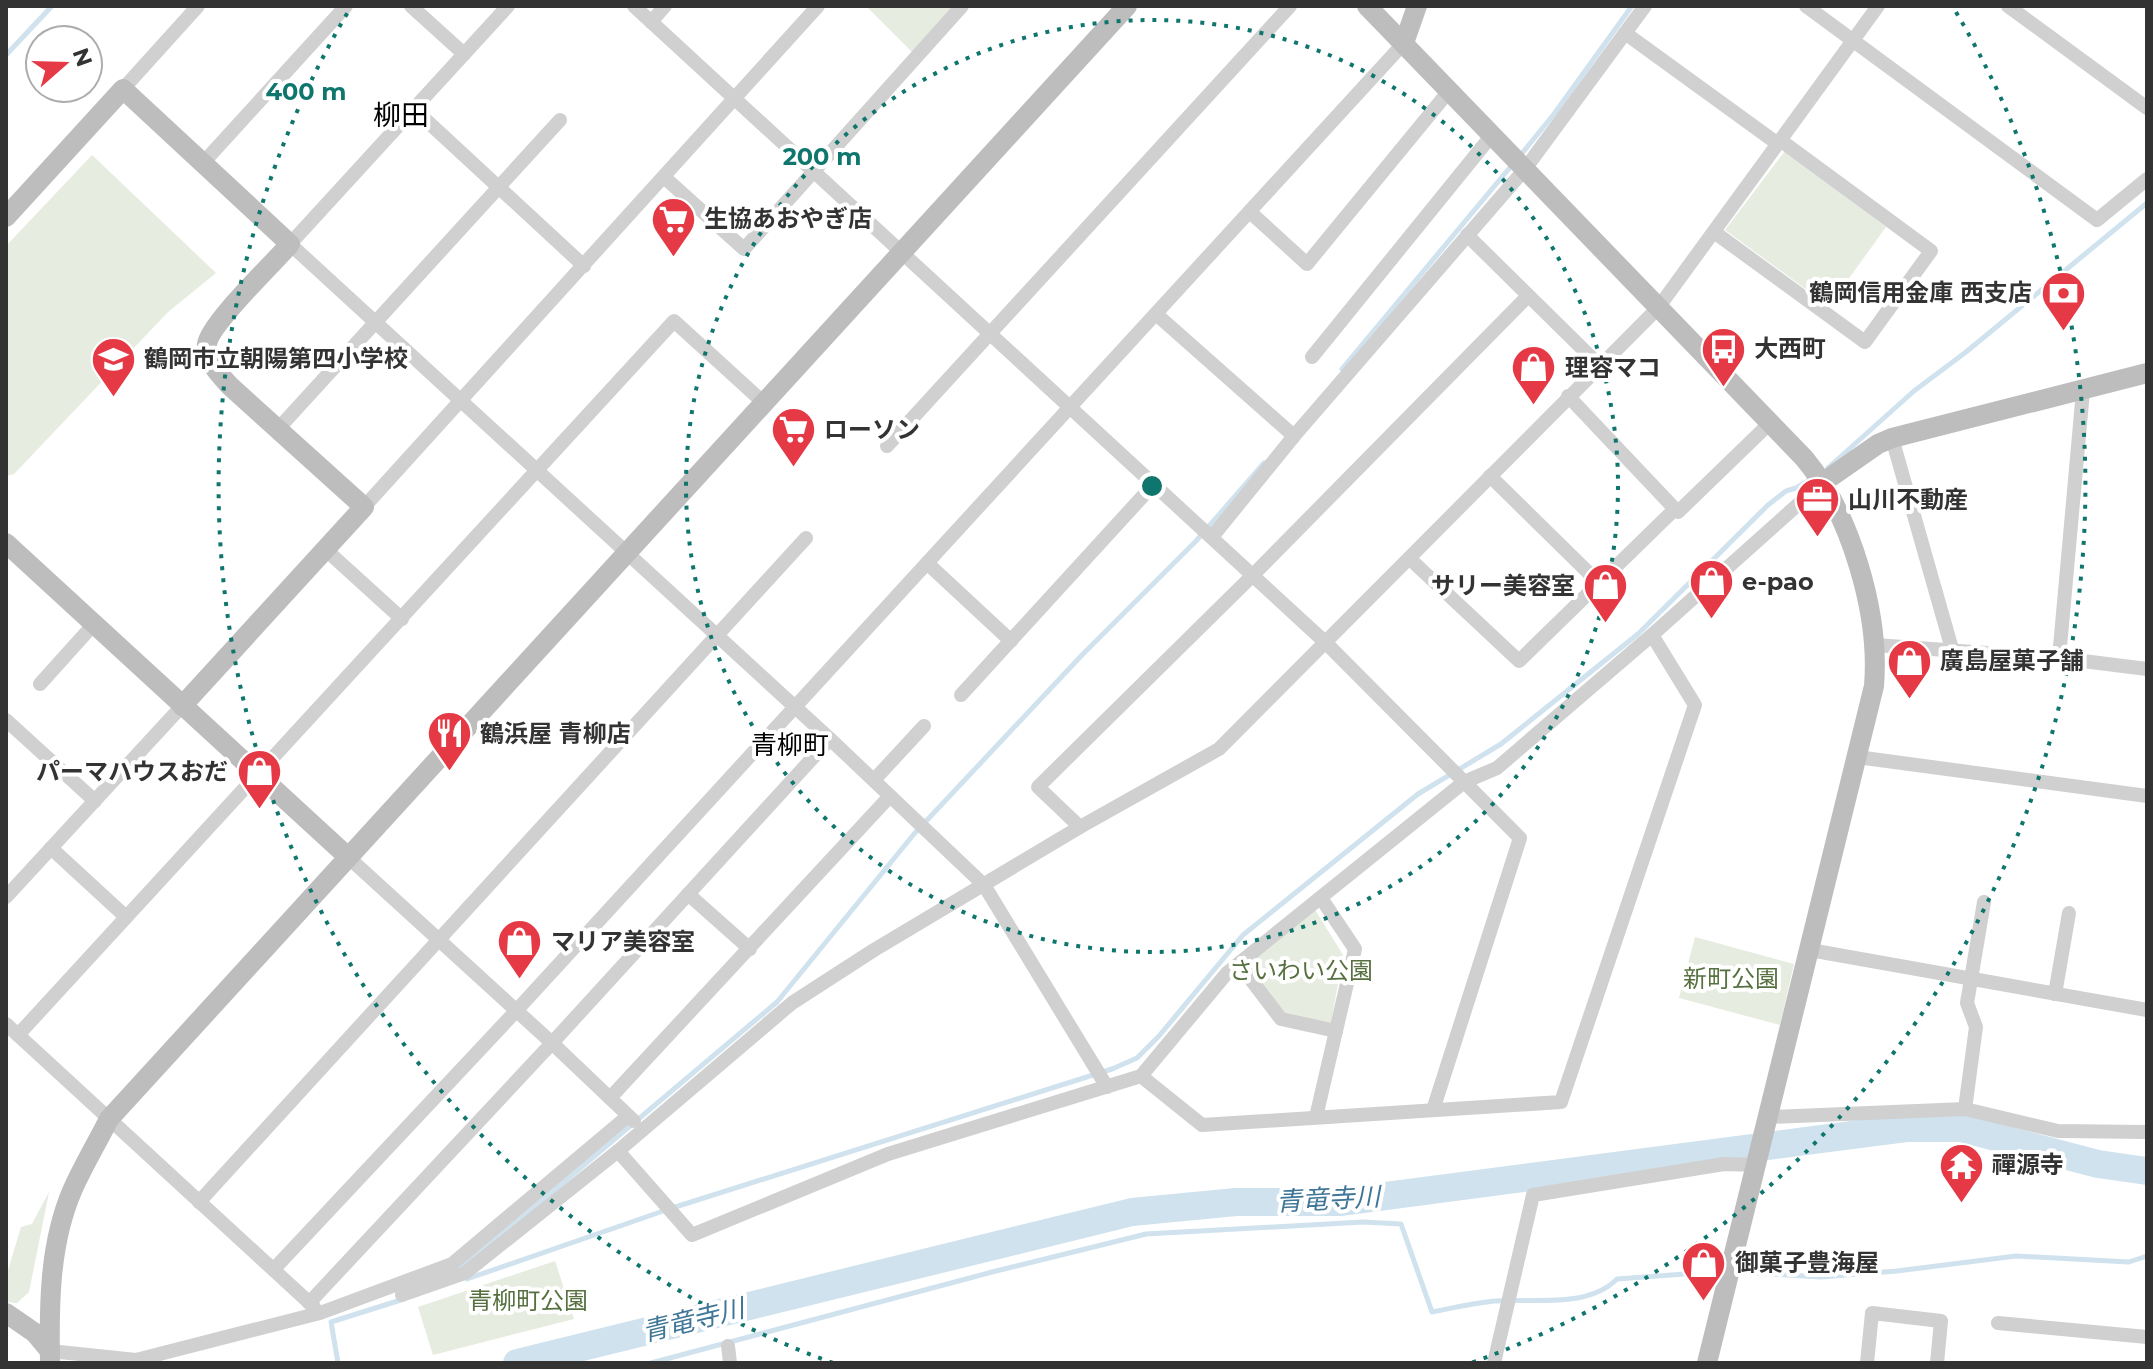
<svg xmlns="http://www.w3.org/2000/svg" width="2153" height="1369" font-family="Montserrat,'Noto Sans JP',sans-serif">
  <rect width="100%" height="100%" fill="#fff"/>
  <g fill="#e6ecdf">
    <polygon points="866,6 957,6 914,54"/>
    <polygon points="1785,151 1886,227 1829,306 1725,230"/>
    <polygon points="92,155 216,273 168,312 14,474 6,476 6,246"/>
    <polygon points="1314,908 1343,955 1331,1023 1285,1014 1247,965"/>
    <polygon points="1695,937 1794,964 1780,1025 1679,998"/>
    <polygon points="49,1192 29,1292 17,1303 6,1302 6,1277 21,1227 32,1224"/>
    <polygon points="555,1261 574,1319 433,1355 418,1307"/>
  </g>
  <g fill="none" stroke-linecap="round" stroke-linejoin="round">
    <g stroke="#cfe2ee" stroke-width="5">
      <polyline points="6,55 52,6"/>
      <polyline points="1519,157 1554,114 1632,6"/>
      <polyline points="1342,369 1512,165"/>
      <polyline points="1828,468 1914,391 1966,352 2147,203"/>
      <polyline points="458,1268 533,1208 777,1002 914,834 1082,655 1196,541 1264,463"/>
      <polyline points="1735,1272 1821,1277 1897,1271 2016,1256 2129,1262 2147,1256"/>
      <polyline points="467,1279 669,1209 1112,1069 1137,1058 1159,1036 1243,935 1418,794 1501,744 1638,634 1768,505 1786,491 1796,488 1813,478"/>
      <polyline points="338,1363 331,1322 404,1299"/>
      <path d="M 651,1363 L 992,1272 L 1146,1234 L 1363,1222 L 1401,1224 L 1432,1312 C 1452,1308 1474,1303 1495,1301 C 1533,1298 1587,1309 1617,1279 L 1725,1271"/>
    </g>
    <polyline stroke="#cfe2ee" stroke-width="28" points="517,1363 1132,1212 1236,1202 1340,1202 1906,1128 1961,1128 2098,1164 2147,1171"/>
    <g stroke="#d0d0d0" stroke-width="14">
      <polyline points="411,6 464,54"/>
      <polyline points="508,6 290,244 830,739 984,885 1107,1087"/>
      <polyline points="634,6 1326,643 1520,838 1433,1110"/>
      <polyline points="1806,6 2097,220 2147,179"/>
      <polyline points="2008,6 2147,108"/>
      <polyline points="651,22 665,6"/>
      <polyline points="1625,33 1778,144"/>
      <polyline points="123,89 198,6"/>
      <polyline points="414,109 584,266"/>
      <polyline points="203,163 346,6"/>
      <polyline points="664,177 744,249 962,6"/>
      <polyline points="1250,212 1307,264 1449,91"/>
      <polyline points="1714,232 1865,342 1931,251 1780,140"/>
      <polyline points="1467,235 1599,365"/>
      <polyline points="1156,314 1294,436"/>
      <polyline points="1312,357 1492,135"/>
      <polyline points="1568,396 1675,509"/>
      <polyline points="278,429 560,120"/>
      <polyline points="1892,438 1952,649"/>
      <polyline points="887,446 1290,6"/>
      <polyline points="1490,476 1599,583"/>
      <polyline points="1822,483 1652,635 1497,768 1464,782 1227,973 1141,1076 888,1154 692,1235 618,1151 792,1003 874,950 1080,827 1219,749 1658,308 1878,6"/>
      <polyline points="364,507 818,6"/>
      <polyline points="1212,537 1294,436 1525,169 1645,6"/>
      <polyline points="325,549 402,619"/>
      <polyline points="1410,559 1519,661 1675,509 1678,512 1770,423"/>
      <polyline points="927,563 1011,641"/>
      <polyline points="1875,645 2059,658 2147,669"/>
      <polyline points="2059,658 2083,391"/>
      <polyline points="40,684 94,624"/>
      <polyline points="961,695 1154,484"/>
      <polyline points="6,720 95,801"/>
      <polyline points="1857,757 2147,796"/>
      <polyline points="874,780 924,726"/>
      <polyline points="1080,827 1038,787 1253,575 1528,296"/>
      <polyline points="51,848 126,917"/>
      <polyline points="348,857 552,1043 634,1121"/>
      <polyline points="688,894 750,949"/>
      <polyline points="6,897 182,706"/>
      <polyline points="1810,950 2147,1010"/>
      <polyline points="1239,964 1281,1019 1336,1031"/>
      <polyline points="2055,994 2069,913"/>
      <polyline points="6,1024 314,1307"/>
      <polyline points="18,1035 674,321 764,403"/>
      <polyline points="1141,1076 1202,1125 1561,1102 1695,705 1652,635"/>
      <polyline points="610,1098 890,796"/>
      <polyline points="1965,1109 1976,1027 1967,1003 1984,902"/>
      <polyline points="1316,1117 1355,949 1321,898"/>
      <polyline points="1769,1117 1965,1109 2058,1131 2147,1132"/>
      <polyline points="199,1202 806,538"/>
      <polyline points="274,1269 516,1011 1404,43"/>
      <polyline points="402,1295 465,1273 618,1151"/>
      <polyline points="309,1303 552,1043 830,739"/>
      <polyline points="1998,1323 2147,1337"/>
      <polyline points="728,1346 730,1363"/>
      <polyline points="50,1351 136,1360 320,1313 452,1264 628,1116"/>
      <polyline points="1494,1363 1533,1195 1724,1164 1757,1165"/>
      <polyline points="1867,1363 1872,1313 1941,1321 1937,1363"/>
    </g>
    <g stroke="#bdbdbd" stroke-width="20">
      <path d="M 1367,6 L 1804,458 C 1851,514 1880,614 1874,686 L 1707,1363"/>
      <polyline points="1404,43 1417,6"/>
      <path d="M 6,217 L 123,89 L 290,244 C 274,263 210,323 207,344 C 205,361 220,375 230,386 L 364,507 L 182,706"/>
      <polyline points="1822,483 1878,444 1892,438 2147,373"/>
      <polyline points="6,543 348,857"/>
      <polyline points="6,1313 35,1333 50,1351"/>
      <path d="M 50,1363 C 49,1306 49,1245 72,1191 C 83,1166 97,1143 109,1119 L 1127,6"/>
    </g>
  </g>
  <g fill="none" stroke="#0f766e" stroke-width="4" stroke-dasharray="4 8">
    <circle cx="1152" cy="486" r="466"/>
    <path d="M833 1363A933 933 0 0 1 348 12M1956 12A933 933 0 0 1 1471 1363"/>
  </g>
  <defs>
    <symbol id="supermarket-pin" viewBox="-11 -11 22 30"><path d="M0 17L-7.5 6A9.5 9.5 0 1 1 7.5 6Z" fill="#e63946" stroke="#fff"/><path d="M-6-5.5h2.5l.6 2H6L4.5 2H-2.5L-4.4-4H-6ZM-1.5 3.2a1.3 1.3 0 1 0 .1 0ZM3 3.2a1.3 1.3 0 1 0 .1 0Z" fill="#fff"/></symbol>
    <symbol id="bank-pin" viewBox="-11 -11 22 30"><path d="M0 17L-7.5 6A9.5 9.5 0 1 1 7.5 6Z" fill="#e63946" stroke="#fff"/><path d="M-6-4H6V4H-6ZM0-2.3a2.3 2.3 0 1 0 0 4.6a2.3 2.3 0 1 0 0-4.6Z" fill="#fff"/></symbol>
    <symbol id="bus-pin" viewBox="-11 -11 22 30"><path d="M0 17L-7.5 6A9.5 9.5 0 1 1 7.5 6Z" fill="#e63946" stroke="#fff"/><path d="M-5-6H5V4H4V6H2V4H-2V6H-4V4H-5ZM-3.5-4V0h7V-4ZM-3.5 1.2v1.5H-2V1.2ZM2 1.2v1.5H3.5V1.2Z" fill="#fff"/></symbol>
    <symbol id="school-pin" viewBox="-11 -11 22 30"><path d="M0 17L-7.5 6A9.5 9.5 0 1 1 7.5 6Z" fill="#e63946" stroke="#fff"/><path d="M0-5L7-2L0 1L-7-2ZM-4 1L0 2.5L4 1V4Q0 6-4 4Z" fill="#fff"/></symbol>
    <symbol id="shop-pin" viewBox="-11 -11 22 30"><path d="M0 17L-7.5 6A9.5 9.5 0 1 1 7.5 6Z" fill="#e63946" stroke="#fff"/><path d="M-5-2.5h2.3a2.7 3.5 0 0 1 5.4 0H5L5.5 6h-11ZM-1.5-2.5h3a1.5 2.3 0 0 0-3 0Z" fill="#fff"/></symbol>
    <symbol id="office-pin" viewBox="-11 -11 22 30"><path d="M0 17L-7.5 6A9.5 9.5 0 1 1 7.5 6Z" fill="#e63946" stroke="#fff"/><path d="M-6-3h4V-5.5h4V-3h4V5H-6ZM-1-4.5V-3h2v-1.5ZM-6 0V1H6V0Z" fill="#fff"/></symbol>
    <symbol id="restaurant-pin" viewBox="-11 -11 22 30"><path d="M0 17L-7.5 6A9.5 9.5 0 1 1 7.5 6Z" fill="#e63946" stroke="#fff"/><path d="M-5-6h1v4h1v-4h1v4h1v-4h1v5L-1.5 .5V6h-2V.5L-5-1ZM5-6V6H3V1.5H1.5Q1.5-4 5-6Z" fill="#fff"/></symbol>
    <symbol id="temple-pin" viewBox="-11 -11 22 30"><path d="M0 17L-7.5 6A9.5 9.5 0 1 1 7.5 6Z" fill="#e63946" stroke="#fff"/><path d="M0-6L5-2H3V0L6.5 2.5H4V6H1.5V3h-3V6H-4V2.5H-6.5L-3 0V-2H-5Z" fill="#fff"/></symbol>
  </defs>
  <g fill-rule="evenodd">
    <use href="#supermarket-pin" x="648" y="194" width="51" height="69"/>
    <use href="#bank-pin" x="2038" y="268" width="51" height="69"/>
    <use href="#bus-pin" x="1698" y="324" width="51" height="69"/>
    <use href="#school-pin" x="88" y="334" width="51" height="69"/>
    <use href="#shop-pin" x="1508" y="342" width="51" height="69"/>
    <use href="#supermarket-pin" x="768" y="404" width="51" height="69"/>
    <use href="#office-pin" x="1792" y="474" width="51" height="69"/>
    <use href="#shop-pin" x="1686" y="556" width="51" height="69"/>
    <use href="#shop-pin" x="1580" y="560" width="51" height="69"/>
    <use href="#shop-pin" x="1884" y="636" width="51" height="69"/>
    <use href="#restaurant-pin" x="424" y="708" width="51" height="69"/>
    <use href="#shop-pin" x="234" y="746" width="51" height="69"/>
    <use href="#shop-pin" x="494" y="916" width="51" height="69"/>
    <use href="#temple-pin" x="1936" y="1140" width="51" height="69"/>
    <use href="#shop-pin" x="1678" y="1238" width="51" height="69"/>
  </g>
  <g text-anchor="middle" stroke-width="8" stroke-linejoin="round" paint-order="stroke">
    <g font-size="24" font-weight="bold" fill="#333" stroke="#fff" text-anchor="start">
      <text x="704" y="227">生協あおやぎ店</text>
      <text x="2032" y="301" text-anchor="end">鶴岡信用金庫 西支店</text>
      <text x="1754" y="357">大西町</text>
      <text x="144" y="367">鶴岡市立朝陽第四小学校</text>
      <text x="1565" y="376">理容マコ</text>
      <text x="824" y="438">ローソン</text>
      <text x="1848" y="508">山川不動産</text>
      <text x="1742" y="590">e-pao</text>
      <text x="1575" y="594" text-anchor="end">サリー美容室</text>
      <text x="1940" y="669">廣島屋菓子舗</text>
      <text x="480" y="742">鶴浜屋 青柳店</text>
      <text x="228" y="780" text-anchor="end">パーマハウスおだ</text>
      <text x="551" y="950">マリア美容室</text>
      <text x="1992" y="1173">禪源寺</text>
      <text x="1735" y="1271">御菓子豊海屋</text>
    </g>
    <g font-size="24" fill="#56703f" stroke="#fff">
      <text x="1301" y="979">さいわい公園</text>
      <text x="1731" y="987">新町公園</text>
      <text x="528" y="1309">青柳町公園</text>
    </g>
    <g font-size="26" fill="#000" stroke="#fff">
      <text x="790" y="754">青柳町</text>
    </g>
    <g font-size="26" font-style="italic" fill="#3f7597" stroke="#fff">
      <text transform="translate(1328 1199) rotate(-3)" y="9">青竜寺川</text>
      <text transform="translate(693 1320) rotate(-14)" y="9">青竜寺川</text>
    </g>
    <g font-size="28" fill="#000" stroke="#fff">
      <text x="401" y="125">柳田</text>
    </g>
  </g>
  <circle cx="1152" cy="486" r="12" fill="#0f766e" stroke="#fff" stroke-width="4"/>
  <g font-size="24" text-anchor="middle" font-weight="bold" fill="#0f766e" stroke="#fff" stroke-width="8" stroke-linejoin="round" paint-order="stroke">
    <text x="306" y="100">400 m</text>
    <text x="822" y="165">200 m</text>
  </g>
  <rect width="2153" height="1369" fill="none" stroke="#333333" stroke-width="16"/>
  <g transform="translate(64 64) rotate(70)"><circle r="38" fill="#ffffff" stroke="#adadad" stroke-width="2"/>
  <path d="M0-6L14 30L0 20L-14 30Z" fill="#e63946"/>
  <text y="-12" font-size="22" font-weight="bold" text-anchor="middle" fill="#333333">N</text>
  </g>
</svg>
